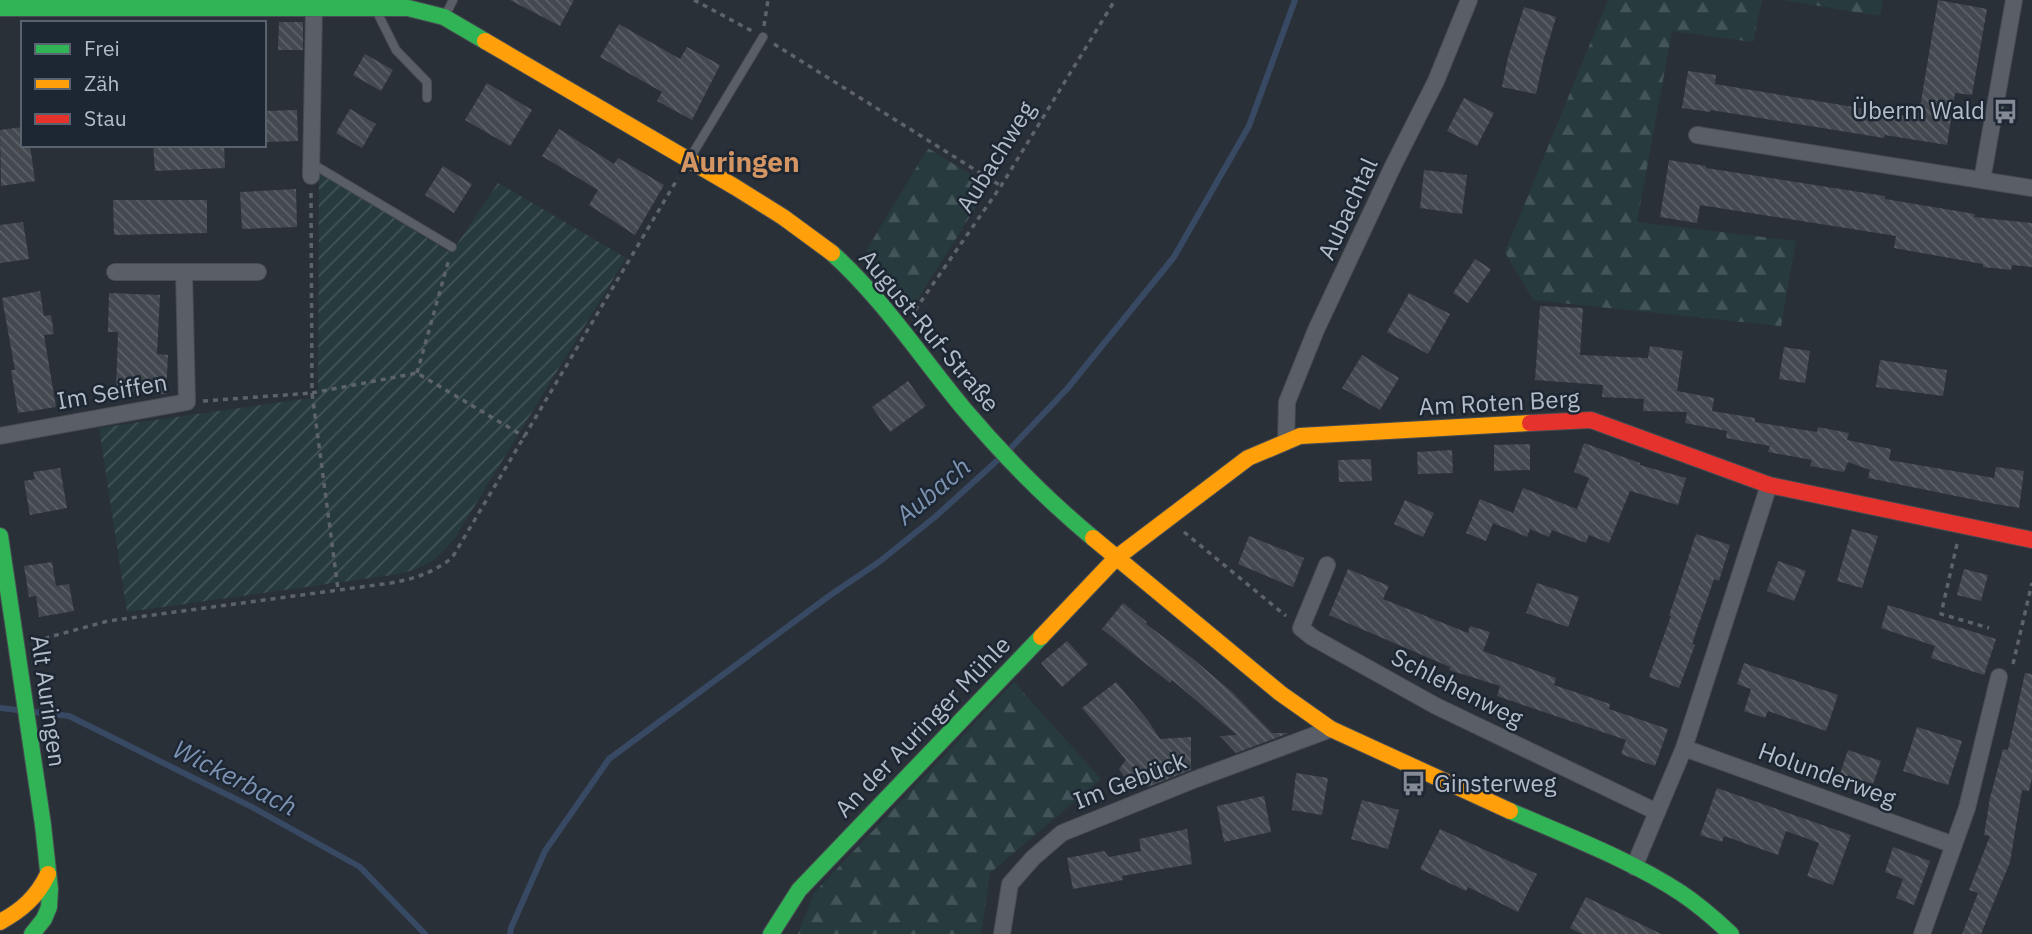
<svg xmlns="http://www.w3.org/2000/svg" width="2032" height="934" font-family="'IBM Plex Sans',sans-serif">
  <defs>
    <pattern id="forest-firs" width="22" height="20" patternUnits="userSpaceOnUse" patternTransform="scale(1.75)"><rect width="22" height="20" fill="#273a3e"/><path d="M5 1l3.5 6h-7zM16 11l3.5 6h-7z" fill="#445559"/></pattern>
    <pattern id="garden-furrows" width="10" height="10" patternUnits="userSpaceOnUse" patternTransform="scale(1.75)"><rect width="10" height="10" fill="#273a3e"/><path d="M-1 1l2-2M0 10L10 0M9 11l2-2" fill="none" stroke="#445559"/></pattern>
    <pattern id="building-back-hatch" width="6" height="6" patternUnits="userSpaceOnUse" patternTransform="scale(1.75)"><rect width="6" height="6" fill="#444950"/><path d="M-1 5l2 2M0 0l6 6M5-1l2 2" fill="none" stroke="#5d6168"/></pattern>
  </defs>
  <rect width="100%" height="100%" fill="#2a3038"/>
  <g fill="url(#forest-firs)">
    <polygon points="1608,0 1762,0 1753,42 1672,31 1637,222 1796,241 1781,326 1533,300 1505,252"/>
    <polygon points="1783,0 1883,0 1880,16"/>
    <polygon points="928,148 989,186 913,307 866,251"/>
    <polygon points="1014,682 1101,779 990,873 981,934 798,934 814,893"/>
  </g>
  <path fill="url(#garden-furrows)" d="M 319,173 L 451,253 L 498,183 L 626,258 L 455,538 C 436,560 427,567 399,574 L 127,612 L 99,428 L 318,397 Z"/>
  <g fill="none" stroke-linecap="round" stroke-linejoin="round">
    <g stroke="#384963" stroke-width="6">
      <polyline points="1008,451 1067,389 1174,257 1249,126 1295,0"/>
      <polyline points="0,708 69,716 252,807 360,867 425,934"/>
      <polyline points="510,934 511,928 545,851 609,759 829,596 879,562 935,517 1000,458"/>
    </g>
  </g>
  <g fill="url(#building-back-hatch)">
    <polygon points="510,0 574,0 560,26"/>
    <polygon points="1938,0 1987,9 1972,95 1955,93 1947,145 1885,135 1884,138 1711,110 1710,112 1682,108 1688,71 1716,75 1715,84 1914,117 1915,112 1919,113"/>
    <polygon points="1524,7 1556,17 1544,58 1536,94 1502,87 1508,57"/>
    <polygon points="279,22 303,22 303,50 278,50"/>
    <polygon points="619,24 680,59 687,47 720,65 692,120 657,101 662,92 600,57"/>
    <polygon points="365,54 393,70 381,91 353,75"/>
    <polygon points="487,83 532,110 510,146 465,120"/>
    <polygon points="1464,98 1494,113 1477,146 1447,131"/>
    <polygon points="350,109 376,124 362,148 336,133"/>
    <polygon points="297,110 298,141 264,142 264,111"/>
    <polygon points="23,127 23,145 30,145 35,181 1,186 0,130"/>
    <polygon points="559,129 614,164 618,158 664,185 635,235 589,205 598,190 542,156"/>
    <polygon points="153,145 224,145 225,168 155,171"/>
    <polygon points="1669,160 1706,166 1706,168 1885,196 1885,199 1975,214 1974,217 2032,223 2032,267 2012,265 2011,270 1983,267 1983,264 1894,248 1896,236 1700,205 1697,223 1660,217"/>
    <polygon points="443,166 472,184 454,213 425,195"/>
    <polygon points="1424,170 1467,175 1462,214 1420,208"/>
    <polygon points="296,189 297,227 242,229 240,192"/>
    <polygon points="113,200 207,200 207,233 114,235"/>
    <polygon points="23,222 29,259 0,263 0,225"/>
    <polygon points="1475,259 1491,269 1468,303 1453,293"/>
    <polygon points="40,291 44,316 51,315 54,334 44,335 56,407 18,413 11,370 15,370 2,298"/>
    <polygon points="109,293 160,295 157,354 168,355 166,394 116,391 118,332 108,332"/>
    <polygon points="1409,293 1450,314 1428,354 1387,332"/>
    <polygon points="1540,306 1583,308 1580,355 1648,358 1650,346 1683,351 1677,391 1714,398 1712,411 1755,418 1755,422 1817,432 1818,427 1849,433 1847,440 1891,449 1889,460 1994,478 1996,467 2024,471 2019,508 1990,503 1868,478 1870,470 1848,462 1844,472 1810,466 1812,460 1768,452 1770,446 1726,438 1727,431 1685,423 1687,412 1643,411 1644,399 1602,397 1603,385 1535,380"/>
    <polygon points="1784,347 1810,351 1805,383 1779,379"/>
    <polygon points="1362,355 1399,378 1380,410 1342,388"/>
    <polygon points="1880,360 1947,370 1943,396 1876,387"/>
    <polygon points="908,381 926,406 890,432 872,407"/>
    <polygon points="1584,443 1640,463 1640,465 1686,478 1678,505 1630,491 1609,543 1589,535 1586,543 1552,530 1549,537 1530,529 1527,537 1493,523 1486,541 1466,533 1480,499 1513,513 1523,488 1577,509 1589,478 1574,472"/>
    <polygon points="1530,444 1530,470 1494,471 1494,445"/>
    <polygon points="1452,450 1453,473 1418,474 1417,452"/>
    <polygon points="1371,459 1372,481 1339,482 1338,460"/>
    <polygon points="60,468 67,508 30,515 24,481 35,479 33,472"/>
    <polygon points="1405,500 1434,513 1423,537 1394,524"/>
    <polygon points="1852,529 1878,536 1862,588 1837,581"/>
    <polygon points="1696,534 1730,545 1719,581 1714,579 1692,644 1695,645 1679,688 1649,677 1671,616 1669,616"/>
    <polygon points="1249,536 1304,558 1293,587 1238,564"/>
    <polygon points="1778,561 1806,571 1794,601 1767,591"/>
    <polygon points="52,562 56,586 69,584 74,611 39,617 36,596 29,597 24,566"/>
    <polygon points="1348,569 1389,586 1383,599 1468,633 1470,626 1490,632 1483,651 1556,678 1554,685 1610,704 1609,709 1668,729 1655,766 1621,754 1626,740 1497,696 1500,686 1449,670 1450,667 1329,615"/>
    <polygon points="1964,569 1988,575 1981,601 1957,595"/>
    <polygon points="1537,583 1579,597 1568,627 1526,613"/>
    <polygon points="1123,603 1147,622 1146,624 1192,658 1232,692 1272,733 1289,733 1236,753 1220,736 1237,735 1172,680 1170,683 1102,629"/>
    <polygon points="1888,605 1996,639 1984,675 1931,658 1935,646 1881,628"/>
    <polygon points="1067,641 1088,664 1062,687 1041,663"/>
    <polygon points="1744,663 1838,695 1826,731 1768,711 1765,718 1744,711 1751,689 1737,684"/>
    <polygon points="2025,673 2032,674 2032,778 2029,791 2022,790 2010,862 1981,934 1962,934 1978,893 1969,890 1990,836 1984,835 1990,798 2003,749 2008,750"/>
    <polygon points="1116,682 1147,719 1160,739 1191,737 1191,770 1148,787 1143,780 1132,788 1119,769 1126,760 1082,708"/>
    <polygon points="1917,727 1962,741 1948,785 1903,771"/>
    <polygon points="1848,750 1881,761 1873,784 1840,774"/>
    <polygon points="1296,773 1328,778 1322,815 1292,810"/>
    <polygon points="1717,788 1851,835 1833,885 1807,876 1819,843 1786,831 1778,855 1724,836 1722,842 1700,835"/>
    <polygon points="1264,796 1271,832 1224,842 1217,806"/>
    <polygon points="1362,800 1399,810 1388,849 1351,839"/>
    <polygon points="1187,829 1192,864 1122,876 1123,880 1073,889 1067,858 1104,851 1109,857 1141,851 1139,839"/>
    <polygon points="1440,829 1537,874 1518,912 1468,887 1466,891 1420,869"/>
    <polygon points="1893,847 1930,861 1914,905 1896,898 1903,879 1885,872"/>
    <polygon points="1586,897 1661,934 1582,934 1570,928"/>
  </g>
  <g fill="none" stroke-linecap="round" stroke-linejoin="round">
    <defs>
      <g id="lane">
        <polyline points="376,10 396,50 427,82 427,98"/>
        <polyline points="445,16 453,0"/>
        <polyline points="690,158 763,37"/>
        <polyline points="311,163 452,247"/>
      </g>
      <g id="street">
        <polyline points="1697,135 2032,188"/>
        <polyline points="311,176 314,7"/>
        <polyline points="1982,180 2014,0"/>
        <polyline points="115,272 258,272"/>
        <polyline points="0,436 187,402 184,272"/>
        <polyline points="1286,441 1287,402 1316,330 1393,166 1436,81 1469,0"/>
        <polyline points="1327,565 1301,628 1312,637 1436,706 1657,812"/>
        <polyline points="1684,748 1954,845"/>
        <polyline points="1634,867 1684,748 1769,485"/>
        <polyline points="1002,934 1010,884 1033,858 1062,833 1196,779 1331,729"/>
        <polyline points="1922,934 1967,808 1999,677"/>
      </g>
      <g id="fast">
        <polyline points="0,8 408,8 444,17 485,41"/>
        <path d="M 832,253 C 883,299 920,356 964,409 C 1003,455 1046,499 1093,538"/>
        <polyline points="0,536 43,825 50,889 49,907 44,919 32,934"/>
        <path d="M 1510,811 C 1565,835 1631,860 1681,893 C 1699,905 1715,919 1731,934"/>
        <polyline points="771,934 799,890 1041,637"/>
      </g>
      <g id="slow">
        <polyline points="485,41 735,187 783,217 832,253"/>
        <polyline points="1093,538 1280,693 1331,729 1510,811"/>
        <polyline points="1041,637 1116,558 1248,458 1300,436 1530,423"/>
        <path d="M 0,922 C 22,910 37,897 48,874"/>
      </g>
      <polyline id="jam" points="1530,423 1591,420 1769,485 2032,540"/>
    </defs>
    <use href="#lane" stroke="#484c53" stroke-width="10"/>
    <use href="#street" stroke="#484c53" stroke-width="18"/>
    <use href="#fast" stroke="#484c53" stroke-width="18"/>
    <use href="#slow" stroke="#484c53" stroke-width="18"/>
    <use href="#jam" stroke="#484c53" stroke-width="18"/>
    <g stroke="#5d636a" stroke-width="3.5" stroke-dasharray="5 5" stroke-linecap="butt">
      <polyline points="694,0 752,31"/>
      <polyline points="764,26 768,0"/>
      <polyline points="774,44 1001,186"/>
      <polyline points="311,193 312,393 417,373 525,437"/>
      <polyline points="915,310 1001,186 1115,0"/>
      <polyline points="417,373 449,259"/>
      <polyline points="203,401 312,393 338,589"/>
      <polyline points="1184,532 1286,616"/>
      <polyline points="1957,544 1941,614 1989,628"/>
      <path d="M 35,642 L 53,636 L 108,621 L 391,583 C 417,578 430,574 452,558 L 678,178"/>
      <polyline points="2013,664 2032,583"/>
    </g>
    <use href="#lane" stroke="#5a5e66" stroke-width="8"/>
    <use href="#street" stroke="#5a5e66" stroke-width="16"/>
    <use href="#fast" stroke="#30b455" stroke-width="16"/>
    <use href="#slow" stroke="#ff9f0a" stroke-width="16"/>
    <use href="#jam" stroke="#e5322d" stroke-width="16"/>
  </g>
  <defs>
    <symbol id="bus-bare" viewBox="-9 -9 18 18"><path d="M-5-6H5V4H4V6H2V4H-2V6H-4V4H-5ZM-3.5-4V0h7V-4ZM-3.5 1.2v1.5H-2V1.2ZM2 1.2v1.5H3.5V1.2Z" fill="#848b96" stroke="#1d2633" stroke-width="2.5" paint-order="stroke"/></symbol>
  </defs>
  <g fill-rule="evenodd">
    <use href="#bus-bare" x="1988" y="94" width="35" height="35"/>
    <use href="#bus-bare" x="1396" y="766" width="35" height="35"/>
  </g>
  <g text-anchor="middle" stroke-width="5" stroke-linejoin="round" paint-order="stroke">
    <g font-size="24" fill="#b4bcc9" stroke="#1d2633" text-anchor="end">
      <text x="1985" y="119">Überm Wald</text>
      <text x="1434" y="792" text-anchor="start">Ginsterweg</text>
    </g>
    <g font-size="24" fill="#b4bcc9" stroke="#1d2633">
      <text transform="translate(996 157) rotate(-58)" y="8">Aubachweg</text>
      <text transform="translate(1348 209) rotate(-65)" y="8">Aubachtal</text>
      <text transform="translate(929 331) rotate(50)" y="8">August-Ruf-Straße</text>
      <text transform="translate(112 392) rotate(-10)" y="8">Im Seiffen</text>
      <text transform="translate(1499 403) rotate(-3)" y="8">Am Roten Berg</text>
      <text transform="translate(1457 688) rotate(27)" y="8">Schlehenweg</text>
      <text transform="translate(48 701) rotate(82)" y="8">Alt Auringen</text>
      <text transform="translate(923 727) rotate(-46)" y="8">An der Auringer Mühle</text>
      <text transform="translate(1827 775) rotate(20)" y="8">Holunderweg</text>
      <text transform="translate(1130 781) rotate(-21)" y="8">Im Gebück</text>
    </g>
    <g font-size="26" font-style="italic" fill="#7c92b1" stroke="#1d2633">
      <text transform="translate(933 491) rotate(-40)" y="9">Aubach</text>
      <text transform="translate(235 778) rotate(27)" y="9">Wickerbach</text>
    </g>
    <g font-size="28" font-weight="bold" fill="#d59563" stroke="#1d2633">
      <text x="740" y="172">Auringen</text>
    </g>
  </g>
  <rect x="21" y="21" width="245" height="126" fill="#1d2633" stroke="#59626f" stroke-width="2"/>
  <rect x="35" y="44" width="35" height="10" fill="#30b455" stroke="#59626f" stroke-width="2"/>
  <text x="84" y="56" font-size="21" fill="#b4bcc9">Frei</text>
  <rect x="35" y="79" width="35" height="10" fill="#ff9f0a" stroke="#59626f" stroke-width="2"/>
  <text x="84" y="91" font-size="21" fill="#b4bcc9">Zäh</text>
  <rect x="35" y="114" width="35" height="10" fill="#e5322d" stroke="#59626f" stroke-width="2"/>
  <text x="84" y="126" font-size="21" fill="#b4bcc9">Stau</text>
</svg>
